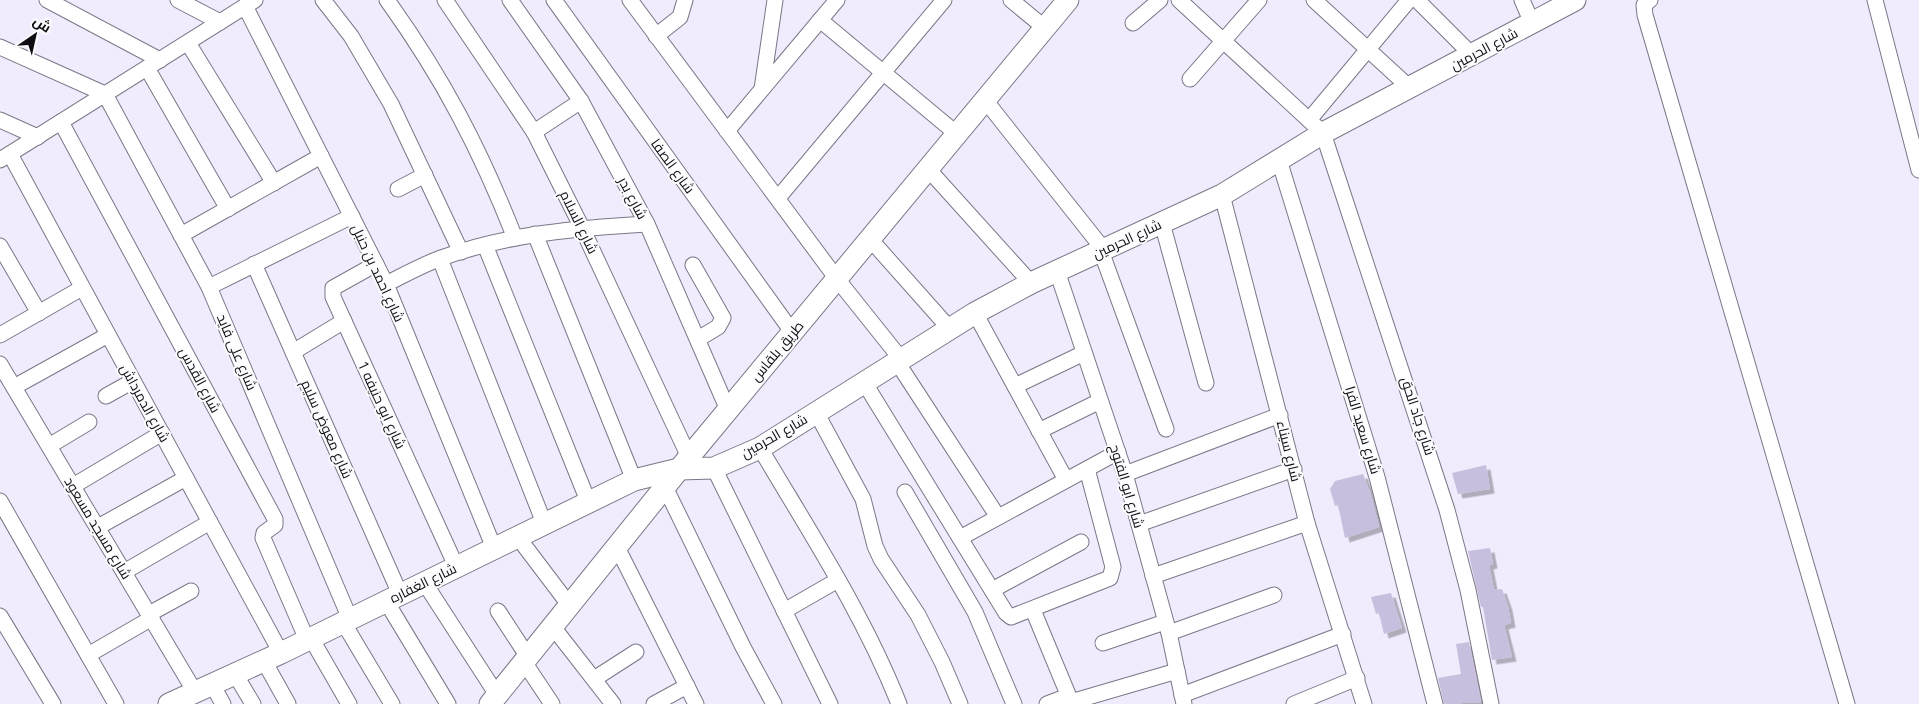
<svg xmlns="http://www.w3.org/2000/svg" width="1919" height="704" font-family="'Open Sans',Cairo,sans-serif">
  <defs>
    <filter id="shadow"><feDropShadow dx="4.5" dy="4.5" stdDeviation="0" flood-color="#0004"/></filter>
  </defs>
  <rect width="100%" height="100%" fill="#f0ebfd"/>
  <g fill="#c7bfdd" filter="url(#shadow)">
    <polygon points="1486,465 1490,489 1458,494 1452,473"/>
    <polygon points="1363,474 1371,495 1379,527 1345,538 1338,505 1335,506 1330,489 1335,481"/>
    <polygon points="1490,548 1493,564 1489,565 1494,590 1502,589 1508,606 1511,623 1504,625 1512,657 1492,660 1483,607 1481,607 1468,551"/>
    <polygon points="1391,593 1402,628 1384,634 1379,613 1376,614 1371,597"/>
    <polygon points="1469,642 1481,702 1444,704 1438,678 1461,674 1456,644"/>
  </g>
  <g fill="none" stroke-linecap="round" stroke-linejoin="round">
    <defs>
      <g id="street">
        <polyline points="47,0 160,60"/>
        <polyline points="178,0 220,22"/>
        <polyline points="323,0 351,36 391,104 461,252"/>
        <path d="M 387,0 C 443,78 480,149 515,238"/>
        <polyline points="445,0 534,132 582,228 689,457"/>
        <polyline points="510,0 581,101 647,224 728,410"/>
        <polyline points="554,0 793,333"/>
        <polyline points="630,0 837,279 901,359"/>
        <polyline points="1011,0 1045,28"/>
        <polyline points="1179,0 1323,133 1447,510 1468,590 1491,704"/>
        <polyline points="1314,0 1410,88"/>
        <polyline points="1417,0 1472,55"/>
        <polyline points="1522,0 1532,23"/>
        <polyline points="1650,0 1644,5 1645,15 1847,704"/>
        <polyline points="1875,0 1919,170"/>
        <polyline points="245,6 386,284 494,548"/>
        <polyline points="820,20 957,134"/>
        <polyline points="1133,23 1160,0"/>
        <polyline points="656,36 680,17 685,0"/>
        <polyline points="188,43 274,183"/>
        <polyline points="0,47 105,94 209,287 350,619"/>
        <polyline points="147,68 228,209"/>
        <polyline points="1190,79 1259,0"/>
        <polyline points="762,89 775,0"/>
        <polyline points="985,100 1104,250"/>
        <polyline points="0,120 38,137"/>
        <polyline points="1309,120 1409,0"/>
        <polyline points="61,122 275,519 275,525 264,533 263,538 307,640"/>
        <polyline points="727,131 837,0"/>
        <polyline points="534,132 581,101"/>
        <polyline points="10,154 281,653"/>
        <polyline points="0,160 255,0"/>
        <polyline points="1279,160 1377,477 1435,704"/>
        <polyline points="928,169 1031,283"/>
        <polyline points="398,189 425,175"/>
        <polyline points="1222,195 1307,523 1364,704"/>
        <polyline points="778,198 944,0"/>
        <polyline points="1162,223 1206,383"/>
        <polyline points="535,234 634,480"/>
        <polyline points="181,235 321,156"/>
        <polyline points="870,239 950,329"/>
        <polyline points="485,245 588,501"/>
        <polyline points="0,246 39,313"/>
        <polyline points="1101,251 1166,429"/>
        <polyline points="440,259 544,523"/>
        <polyline points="254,264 400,594"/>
        <polyline points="376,264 333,288 333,297 456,566"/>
        <polyline points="693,265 723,318 718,327 698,339"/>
        <polyline points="1057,271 1125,474 1169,633 1184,704"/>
        <path d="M 386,284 C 404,275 422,265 441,258 C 507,234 577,228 647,224"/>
        <polyline points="209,287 352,216"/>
        <polyline points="975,313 1066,480"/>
        <polyline points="0,335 82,288"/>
        <polyline points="293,352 344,321"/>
        <polyline points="897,362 998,517"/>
        <polyline points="0,364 195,692"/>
        <polyline points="864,382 1006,613 1011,617 1110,578 1113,567 1087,469"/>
        <polyline points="1015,386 1084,353"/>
        <polyline points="14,387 108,335"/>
        <polyline points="106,396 133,381"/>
        <polyline points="816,412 863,499 875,546 881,559 918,615 942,662 960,704"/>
        <polyline points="1039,431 1100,401"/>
        <polyline points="49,446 89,422"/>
        <path d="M 760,448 C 809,531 863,613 899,704"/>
        <polyline points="714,468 830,704"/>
        <polyline points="1125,474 1280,415"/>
        <polyline points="73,486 162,433"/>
        <polyline points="665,487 743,647 774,704"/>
        <polyline points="905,492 975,612 1014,704"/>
        <polyline points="0,501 116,704"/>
        <polyline points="1139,524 1294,469"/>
        <polyline points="98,527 186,478"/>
        <polyline points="517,536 570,606"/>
        <polyline points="960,538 1118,452"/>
        <polyline points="617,547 696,704"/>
        <polyline points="124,572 210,522"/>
        <polyline points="1153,576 1307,523"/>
        <polyline points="424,582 497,695"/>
        <polyline points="992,590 1081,542"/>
        <polyline points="386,601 448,704"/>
        <polyline points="1033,610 1072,704"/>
        <polyline points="498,611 528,657"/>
        <polyline points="784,611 838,580"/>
        <polyline points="149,614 191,591"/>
        <polyline points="0,616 53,704"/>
        <polyline points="343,622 392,704"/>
        <polyline points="553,627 613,704"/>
        <polyline points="1169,633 1274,595"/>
        <polyline points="311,638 349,704"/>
        <polyline points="1103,643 1165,622"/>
        <polyline points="88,655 152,618"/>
        <polyline points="264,661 288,704"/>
        <polyline points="524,662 552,704"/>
        <polyline points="235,674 253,704"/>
        <polyline points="594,679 636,652"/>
        <polyline points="212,684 223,704"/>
        <polyline points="1182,695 1343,634"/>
        <polyline points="1071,702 1177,671"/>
        <polyline points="654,704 687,686"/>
        <polyline points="1047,704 1068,696"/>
        <polyline points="1294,704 1357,678"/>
      </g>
      <g id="secondary">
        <polyline points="169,704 281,653 634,480 679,469 714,468 760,448 975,313 1031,283 1222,195 1323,133 1575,0"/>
        <polyline points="490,704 689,457 1068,0"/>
      </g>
    </defs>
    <use href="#street" stroke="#7b7787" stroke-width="17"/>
    <use href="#secondary" stroke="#7b7787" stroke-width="23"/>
    <use href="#street" stroke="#fff" stroke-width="15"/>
    <use href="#secondary" stroke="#fff" stroke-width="21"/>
  </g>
  <g text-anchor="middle" stroke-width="4" stroke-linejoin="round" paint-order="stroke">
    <g font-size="14" fill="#0f0d13" stroke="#fcfbfe">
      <text transform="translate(1484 49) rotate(-28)" y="5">شارع الحرمين</text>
      <text transform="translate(673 166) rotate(54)" y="5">شارع الصفا</text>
      <text transform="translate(633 198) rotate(62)" y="5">شارع بدر</text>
      <text transform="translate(579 222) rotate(64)" y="5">شارع السلام</text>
      <text transform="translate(1127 239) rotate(-25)" y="5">شارع الحرمين</text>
      <text transform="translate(378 273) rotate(65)" y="5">شارع احمد بن حنبل</text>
      <text transform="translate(777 351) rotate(-50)" y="5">طريق بلقاس</text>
      <text transform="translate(237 352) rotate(67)" y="5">شارع على فايد</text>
      <text transform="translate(200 380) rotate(62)" y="5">شارع القدس</text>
      <text transform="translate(145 403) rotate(61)" y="5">شارع الدمرداش</text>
      <text transform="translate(382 405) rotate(65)" y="5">شارع ابو حنيفه 1</text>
      <text transform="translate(1418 416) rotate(72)" y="5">شارع جاد الحق</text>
      <text transform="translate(327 429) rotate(66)" y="5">شارع معوض سليم</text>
      <text transform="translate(1363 430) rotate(73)" y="5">شارع سعيد الفرا</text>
      <text transform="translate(774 436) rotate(-30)" y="5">شارع الحرمين</text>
      <text transform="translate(1289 451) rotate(76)" y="5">شارع سيناء</text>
      <text transform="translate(1127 486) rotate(73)" y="5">شارع ابو الفتوح</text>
      <text transform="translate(98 528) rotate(59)" y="5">شارع مسجد مسعود</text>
      <text transform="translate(423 583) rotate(-26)" y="5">شارع الغفاره</text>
    </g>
  </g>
  <g transform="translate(35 35) rotate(34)" stroke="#fcfbfe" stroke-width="4" paint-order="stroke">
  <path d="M0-4L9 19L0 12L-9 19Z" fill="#0f0d13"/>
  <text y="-8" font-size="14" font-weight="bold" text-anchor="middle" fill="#0f0d13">ش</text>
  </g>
</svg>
